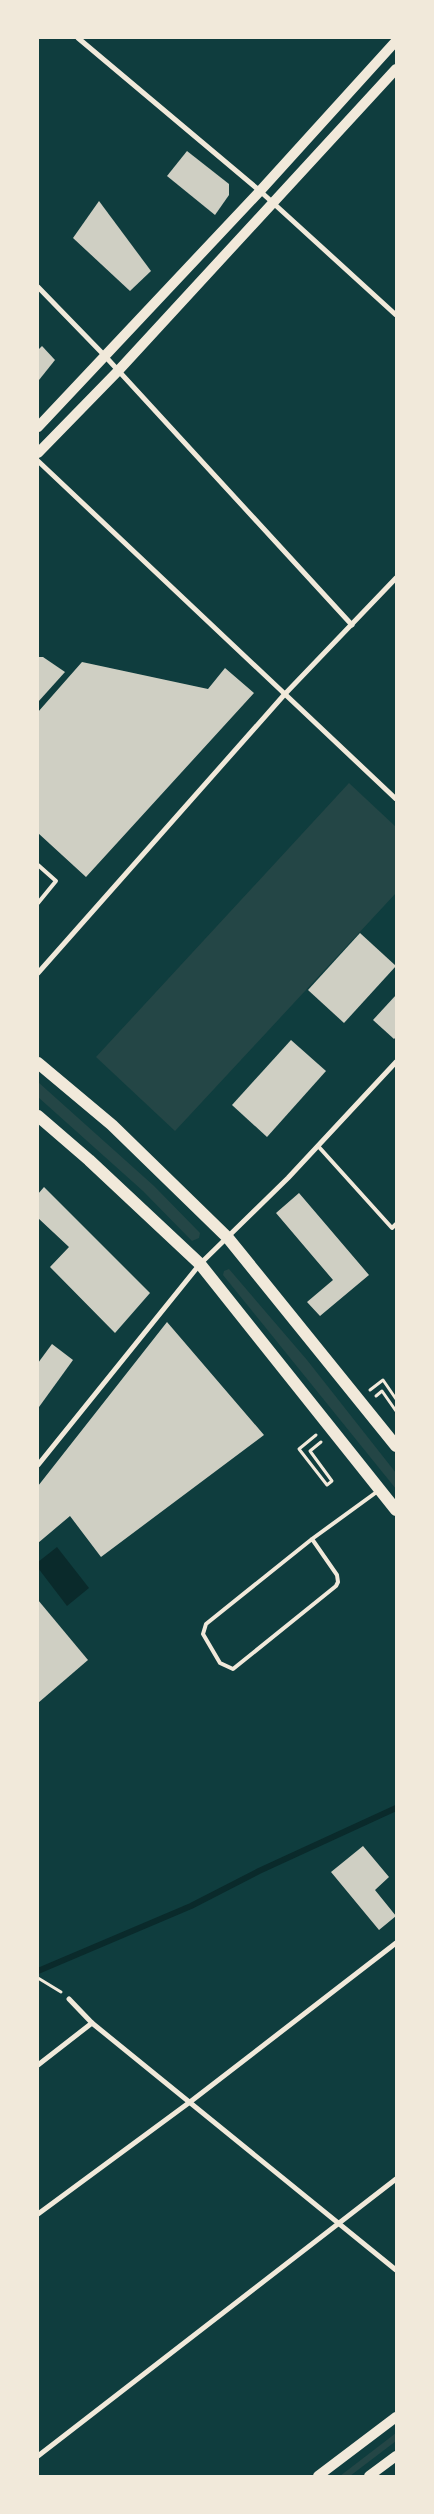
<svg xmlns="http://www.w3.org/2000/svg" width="434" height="2514" font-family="'Fira Sans Condensed',sans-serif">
  <rect width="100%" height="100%" fill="#0f3d3e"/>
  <g fill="#244646">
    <polygon points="349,783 396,827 396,893 175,1131 96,1057"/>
    <polygon points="38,1082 154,1186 200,1233 199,1238 192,1241 143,1191 38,1097"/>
    <polygon points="229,1269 307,1360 396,1473 396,1489 223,1275 224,1271"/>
    <polygon points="396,2433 396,2441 350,2476 340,2476"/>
  </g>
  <polygon fill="#0a2a2b" points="57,1547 89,1588 67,1606 38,1568 38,1562"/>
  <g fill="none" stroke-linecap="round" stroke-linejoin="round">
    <polyline stroke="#0a2a2b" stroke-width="6" points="38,1971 191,1906 259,1871 396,1808"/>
  </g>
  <g fill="#cfcfc3">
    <polygon points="187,151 229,184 229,195 215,215 167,176"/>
    <polygon points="99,201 151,271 130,291 73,238"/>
    <polygon points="42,346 55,360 39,380 38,350"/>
    <polygon points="38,657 43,657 65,672 38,702"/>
    <polygon points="82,662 208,689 225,668 254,693 86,877 38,833 38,712"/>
    <polygon points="360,933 396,966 344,1023 308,990"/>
    <polygon points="396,995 396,1037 394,1039 373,1020"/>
    <polygon points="291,1040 326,1071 267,1137 232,1105"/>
    <polygon points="44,1187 150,1293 115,1333 50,1267 69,1247 38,1218 38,1194"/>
    <polygon points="299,1193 369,1275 320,1316 307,1302 333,1280 276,1213"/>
    <polygon points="167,1322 264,1435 101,1557 70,1516 38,1543 38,1486"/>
    <polygon points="52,1344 73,1360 39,1407 38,1363"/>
    <polygon points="38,1600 88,1660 38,1703"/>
    <polygon points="363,1846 389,1877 375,1890 396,1916 379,1930 331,1872"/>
  </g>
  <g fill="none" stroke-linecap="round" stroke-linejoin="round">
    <g stroke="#f1e9da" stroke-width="3">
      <polyline points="370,1390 383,1380 396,1399"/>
      <polyline points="376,1396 382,1391 396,1411"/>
      <polyline points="316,1435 299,1449 327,1485 332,1481 310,1451 321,1442"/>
      <polyline points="38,1978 61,1992"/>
    </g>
    <g stroke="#f1e9da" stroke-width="4">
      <polyline points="38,865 56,881 38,903"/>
      <polyline points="318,1146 392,1228 396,1224"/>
      <polyline points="312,1539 337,1575 338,1582 336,1586 233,1669 220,1663 203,1634 206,1624 312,1539 378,1491"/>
    </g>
    <g stroke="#f1e9da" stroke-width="5">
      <polyline points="78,38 260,191 396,315"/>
      <polyline points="38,287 104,355 352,625"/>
      <polyline points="38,461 396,799"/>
      <polyline points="38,973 284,695 396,578"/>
      <polyline points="38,1465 200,1264 288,1178 396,1062"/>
      <polyline points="69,1999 92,2023 396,2270"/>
      <polyline points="38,2065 92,2023"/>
      <polyline points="38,2214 190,2102 396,1943"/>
      <polyline points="38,2456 396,2179"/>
    </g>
    <g stroke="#f1e9da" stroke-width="10">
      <polyline points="38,427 260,191 396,41"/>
      <polyline points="38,453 118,371 396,69"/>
      <polyline points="318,2476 396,2417"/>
      <polyline points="369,2476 396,2456"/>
    </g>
    <g stroke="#f1e9da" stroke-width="12">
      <polyline points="38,1063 112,1125 228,1238 396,1446"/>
      <polyline points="38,1116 89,1160 200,1264 396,1510"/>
    </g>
  </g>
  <rect width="434" height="2514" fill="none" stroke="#f1e9da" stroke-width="78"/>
</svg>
